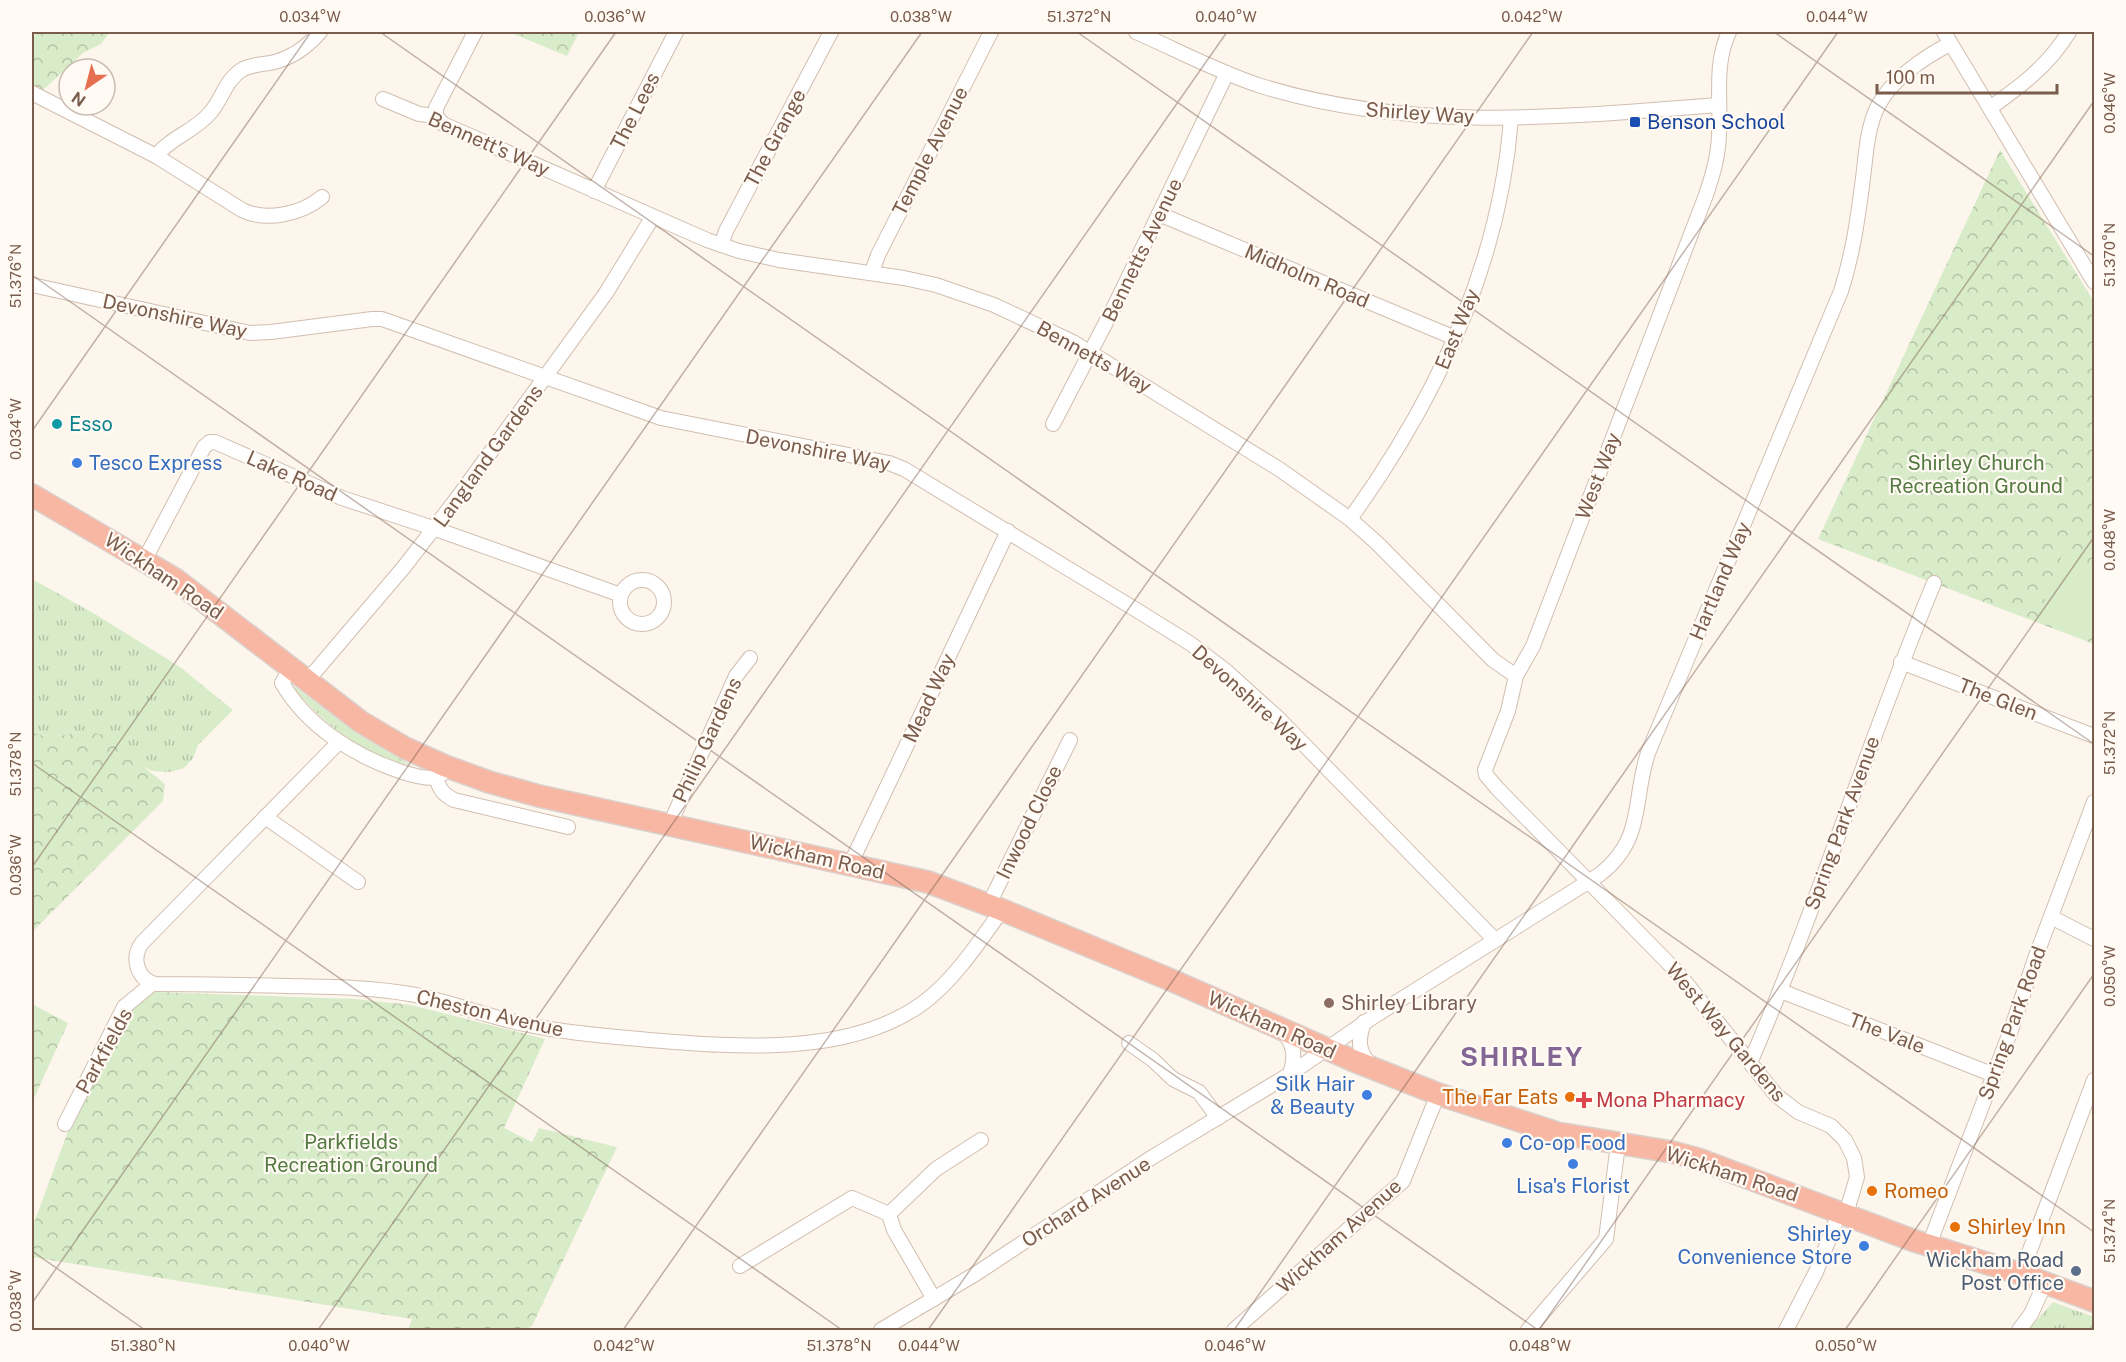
<svg xmlns="http://www.w3.org/2000/svg" width="2126" height="1362" font-family="'Public Sans',sans-serif">
  <defs>
    <pattern id="grass-tufts" width="24" height="20" patternUnits="userSpaceOnUse" patternTransform="scale(1.5)"><rect width="24" height="20" fill="#d8ecc9"/><path d="M3 7l-1-3M5 7V3M7 7l1-3M15 17l-1-3M17 17v-4M19 17l1-3" fill="none" stroke="#b4c2a5"/></pattern>
    <pattern id="forest-crowns" width="20" height="18" patternUnits="userSpaceOnUse" patternTransform="scale(1.5)"><rect width="20" height="18" fill="#d8ecc9"/><path d="M2 6a3 3 0 1 1 6 0M12 15a3 3 0 1 1 6 0" fill="none" stroke="#b4c2a5"/></pattern>
  </defs>
  <rect width="100%" height="100%" fill="#fdf6ec"/>
  <g fill="url(#grass-tufts)">
    <path d="M 32,579 L 95,614 L 180,667 L 233,710 L 198,745 L 193,758 L 184,768 L 170,772 L 152,771 L 142,766 L 117,746 L 81,731 C 66,736 47,739 32,732 Z"/>
    <path d="M 294,686 L 356,733 L 412,766 C 362,754 329,728 296,691 Z"/>
    <polygon points="2053,1302 2094,1317 2094,1330 2028,1330"/>
  </g>
  <g fill="url(#forest-crowns)">
    <polygon points="39,32 110,32 101,44 83,53 41,92 32,87 32,37 33,37"/>
    <polygon points="509,32 579,32 567,56"/>
    <polygon points="2000,150 2094,302 2094,644 1818,539"/>
    <path d="M 81,731 L 104,735 L 165,784 L 163,801 L 32,932 L 32,732 C 47,739 66,736 81,731 Z"/>
    <polygon points="154,992 355,999 411,1005 545,1039 504,1128 532,1142 539,1128 617,1147 532,1326 524,1330 408,1330 412,1319 32,1257 32,1228 70,1126 128,1011"/>
    <polygon points="32,1004 68,1023 32,1103"/>
  </g>
  <polygon fill="#d8ecc9" points="2063,553 2094,565 2094,639 2038,617"/>
  <g fill="none" stroke-linecap="round" stroke-linejoin="round">
    <defs>
      <g id="minor">
        <path d="M 1136,32 C 1177,50 1218,72 1261,86 C 1414,133 1562,117 1718,105"/>
        <path d="M 1729,32 C 1714,64 1721,97 1719,132 C 1719,154 1713,174 1706,195 L 1533,646 L 1516,676 L 1508,711 L 1485,770 L 1486,775 L 1497,788 L 1678,973 L 1776,1095 L 1798,1112 L 1831,1126 L 1845,1140 L 1854,1158 L 1857,1177 L 1846,1214"/>
        <polyline points="1944,32 2094,282"/>
        <path d="M 32,93 L 156,156 C 171,137 195,131 210,113 C 223,98 225,80 243,69 C 251,65 261,64 270,63 C 290,59 307,47 320,32"/>
        <polyline points="383,99 419,114 436,116 443,124 707,240 739,251 779,260 904,278 936,285 994,305 1073,342 1279,469 1350,519 1377,543 1493,660 1516,676"/>
        <path d="M 1990,108 C 2022,85 2048,66 2069,32"/>
        <polyline points="436,116 436,108 475,32"/>
        <path d="M 156,156 L 242,210 C 266,222 302,214 322,197"/>
        <polyline points="594,191 676,32"/>
        <polyline points="1159,214 1455,338"/>
        <polyline points="721,245 726,231 831,32"/>
        <polyline points="872,272 878,255 991,32"/>
        <polyline points="32,285 250,333 271,332 372,319 382,319 661,418 889,463 904,469 1138,611 1191,644 1226,671 1278,718 1495,940"/>
        <polyline points="1053,424 1116,303 1227,73"/>
        <path d="M 1350,519 C 1436,400 1500,266 1511,118"/>
        <polyline points="145,559 204,447 210,442 215,442 342,498 427,526 621,595"/>
        <circle cx="642" cy="602" r="22"/>
        <polyline points="1901,662 2094,736"/>
        <path d="M 290,669 L 282,683 C 307,726 353,755 399,771 C 411,775 424,779 436,778 L 442,774 L 445,766"/>
        <polyline points="307,681 404,567 458,497 606,293 652,218"/>
        <path d="M 339,742 L 142,943 C 131,958 137,980 156,984 C 200,984 244,985 288,986 C 328,987 370,987 410,994 C 448,1001 485,1016 524,1024 C 565,1033 608,1036 650,1040 C 735,1047 849,1057 923,1003 C 955,979 979,942 1002,910"/>
        <path d="M 436,778 C 440,790 443,794 454,800 L 568,827"/>
        <polyline points="265,817 358,882"/>
        <polyline points="670,824 736,676 750,658"/>
        <polyline points="850,865 1008,531"/>
        <polyline points="989,904 1070,740"/>
        <polyline points="2051,917 2094,939"/>
        <polyline points="1781,991 1994,1075"/>
        <path d="M 1364,1022 C 1358,1039 1357,1052 1372,1066"/>
        <path d="M 1284,1031 C 1294,1046 1296,1056 1290,1074"/>
        <polyline points="1129,1043 1153,1060 1173,1079 1199,1092 1218,1118"/>
        <path d="M 1750,1063 C 1818,906 1868,741 1934,583"/>
        <polyline points="65,1124 124,1007 152,984"/>
        <polyline points="889,1214 894,1230 934,1299"/>
        <polyline points="1929,1245 2011,1030 2036,956 2094,802"/>
        <polyline points="740,1266 852,1198 889,1214 936,1169 981,1140"/>
        <polyline points="2021,1274 2094,1080"/>
        <path d="M 881,1330 L 977,1273 L 1151,1158 L 1290,1074 L 1373,1017 L 1599,875 C 1645,840 1632,802 1648,753 L 1841,291 C 1853,254 1858,217 1863,178 C 1866,155 1867,127 1878,106 C 1891,80 1924,57 1950,44"/>
        <polyline points="1234,1330 1403,1181 1438,1094"/>
        <polyline points="1528,1330 1606,1239 1618,1144"/>
        <polyline points="1786,1330 1816,1272 1840,1211"/>
        <polyline points="2019,1330 2031,1314 2045,1283"/>
      </g>
      <polyline id="highway" points="32,495 175,579 361,722 405,748 445,766 489,782 539,796 928,882 1002,910 1171,980 1352,1060 1438,1094 1557,1133 1672,1152 1698,1159 1912,1240 2021,1274 2094,1301"/>
    </defs>
    <use href="#minor" stroke="#d1beb0" stroke-width="16"/>
    <use href="#highway" stroke="#dad1cd" stroke-width="24"/>
    <use href="#minor" stroke="#fff" stroke-width="14"/>
    <use href="#highway" stroke="#f7b7a3" stroke-width="21"/>
  </g>
  <path fill="none" stroke="#7a5c4d" stroke-width="1.5" stroke-opacity="0.45" d="M 380,32 L 2094,1232M 1077,32 L 2094,744M 1774,32 L 2094,256M 32,275 L 1538,1330M 32,431 L 311,32M 32,763 L 842,1330M 32,867 L 616,32M 32,1251 L 145,1330M 32,1303 L 922,32M 318,1330 L 1227,32M 623,1330 L 1533,32M 928,1330 L 1838,32M 1234,1330 L 2094,101M 1539,1330 L 2094,537M 1845,1330 L 2094,974"/>
  <rect fill="#1a4fb4" stroke="#fffaf3" stroke-width="2" x="1629" y="116" width="12" height="12" rx="3"/>
  <circle fill="#0f9aa8" stroke="#fffaf3" stroke-width="2" cx="57" cy="424" r="6"/>
  <g fill="#3f7fe0" stroke="#fffaf3" stroke-width="2">
    <circle cx="77" cy="463" r="6"/>
    <circle cx="1367" cy="1095" r="6"/>
    <circle cx="1507" cy="1143" r="6"/>
    <circle cx="1573" cy="1164" r="6"/>
    <circle cx="1864" cy="1246" r="6"/>
  </g>
  <circle fill="#8d6e63" stroke="#fffaf3" stroke-width="2" cx="1329" cy="1003" r="6"/>
  <g fill="#e8710a" stroke="#fffaf3" stroke-width="2">
    <circle cx="1570" cy="1097" r="6"/>
    <circle cx="1872" cy="1191" r="6"/>
    <circle cx="1955" cy="1227" r="6"/>
  </g>
  <path fill="#e0444e" stroke="#fffaf3" stroke-width="2" d="M1581 1091h6v6h6v6h-6v6h-6v-6h-6v-6h6z"/>
  <circle fill="#5c6f8a" stroke="#fffaf3" stroke-width="2" cx="2076" cy="1271" r="6"/>
  <g text-anchor="middle" stroke-width="4.5" stroke-linejoin="round" paint-order="stroke">
    <g font-size="20" fill="#7a5c4d" stroke="#fffaf3">
      <text transform="translate(635 111) rotate(-63)" y="7">The Lees</text>
      <text transform="translate(1420 113) rotate(4)" y="7">Shirley Way</text>
      <text transform="translate(775 138) rotate(-62)" y="7">The Grange</text>
      <text transform="translate(489 144) rotate(24)" y="7">Bennett's Way</text>
      <text transform="translate(930 151) rotate(-63)" y="7">Temple Avenue</text>
      <text transform="translate(1142 250) rotate(-64)" y="7">Bennetts Avenue</text>
      <text transform="translate(1307 276) rotate(23)" y="7">Midholm Road</text>
      <text transform="translate(175 316) rotate(12)" y="7">Devonshire Way</text>
      <text transform="translate(1457 329) rotate(-68)" y="7">East Way</text>
      <text transform="translate(1094 357) rotate(29)" y="7">Bennetts Way</text>
      <text transform="translate(818 450) rotate(11)" y="7">Devonshire Way</text>
      <text transform="translate(488 456) rotate(-54)" y="7">Langland Gardens</text>
      <text transform="translate(292 476) rotate(24)" y="7">Lake Road</text>
      <text transform="translate(1598 476) rotate(-69)" y="7">West Way</text>
      <text transform="translate(164 576) rotate(34)" y="7">Wickham Road</text>
      <text transform="translate(1720 581) rotate(-67)" y="7">Hartland Way</text>
      <text transform="translate(929 698) rotate(-65)" y="7">Mead Way</text>
      <text transform="translate(1250 698) rotate(42)" y="7">Devonshire Way</text>
      <text transform="translate(1998 699) rotate(21)" y="7">The Glen</text>
      <text transform="translate(707 740) rotate(-65)" y="7">Philip Gardens</text>
      <text transform="translate(1029 822) rotate(-64)" y="7">Inwood Close</text>
      <text transform="translate(1842 823) rotate(-70)" y="7">Spring Park Avenue</text>
      <text transform="translate(817 857) rotate(13)" y="7">Wickham Road</text>
      <text transform="translate(490 1013) rotate(13)" y="7">Cheston Avenue</text>
      <text transform="translate(2012 1023) rotate(-70)" y="7">Spring Park Road</text>
      <text transform="translate(1272 1025) rotate(24)" y="7">Wickham Road</text>
      <text transform="translate(1726 1032) rotate(50)" y="7">West Way Gardens</text>
      <text transform="translate(1887 1033) rotate(21)" y="7">The Vale</text>
      <text transform="translate(104 1051) rotate(-61)" y="7">Parkfields</text>
      <text transform="translate(1732 1174) rotate(18)" y="7">Wickham Road</text>
      <text transform="translate(1086 1202) rotate(-33)" y="7">Orchard Avenue</text>
      <text transform="translate(1339 1236) rotate(-42)" y="7">Wickham Avenue</text>
    </g>
    <g font-size="20" fill="#164399" stroke="#fffaf3" text-anchor="start">
      <text x="1647" y="129">Benson School</text>
    </g>
    <g font-size="20" fill="#0d838f" stroke="#fffaf3" text-anchor="start">
      <text x="69" y="431">Esso</text>
    </g>
    <g font-size="20" fill="#366cbe" stroke="#fffaf3" text-anchor="start">
      <text x="89" y="470">Tesco Express</text>
      <text x="1355" y="1091" text-anchor="end">Silk Hair<tspan x="1355" dy="23">&amp; Beauty</tspan></text>
      <text x="1519" y="1150">Co-op Food</text>
      <text x="1573" y="1193" text-anchor="middle">Lisa's Florist</text>
      <text x="1852" y="1241" text-anchor="end">Shirley<tspan x="1852" dy="23">Convenience Store</tspan></text>
    </g>
    <g font-size="20" fill="#537a41" stroke="#fffaf3">
      <text x="1976" y="470">Shirley Church<tspan x="1976" dy="23">Recreation Ground</tspan></text>
      <text x="351" y="1149">Parkfields<tspan x="351" dy="23">Recreation Ground</tspan></text>
    </g>
    <g font-size="20" fill="#785e54" stroke="#fffaf3" text-anchor="start">
      <text x="1341" y="1010">Shirley Library</text>
    </g>
    <g font-size="20" fill="#c56008" stroke="#fffaf3" text-anchor="start">
      <text x="1558" y="1104" text-anchor="end">The Far Eats</text>
      <text x="1884" y="1198">Romeo</text>
      <text x="1967" y="1234">Shirley Inn</text>
    </g>
    <g font-size="20" fill="#be3a42" stroke="#fffaf3" text-anchor="start">
      <text x="1596" y="1107">Mona Pharmacy</text>
    </g>
    <g font-size="20" fill="#4e5e75" stroke="#fffaf3" text-anchor="end">
      <text x="2064" y="1267">Wickham Road<tspan x="2064" dy="23">Post Office</tspan></text>
    </g>
    <g font-size="26" font-weight="bold" letter-spacing="1.5" fill="#846695" stroke="#fffaf3">
      <text x="1522" y="1066">SHIRLEY</text>
    </g>
  </g>
  <rect width="2126" height="1362" fill="none" stroke="#fffaf3" stroke-width="66"/>
  <g transform="translate(87 87) rotate(215)"><circle r="28" fill="#fffaf3" stroke="#cabbb1" stroke-width="1.5"/>
  <path d="M0-4.5L10 22L0 15L-10 22Z" fill="#e76f51"/>
  <text y="-9" font-size="16" font-weight="bold" text-anchor="middle" fill="#7a5c4d">N</text>
  </g>
  <path d="M1877 84v9h180v-9" fill="none" stroke="#7a5c4d" stroke-width="3"/>
  <text x="1886" y="84" font-size="18" fill="#7a5c4d" stroke="#fffaf3" stroke-width="4.5" paint-order="stroke">100 m</text>
  <rect x="33" y="33" width="2060" height="1296" fill="none" stroke="#7a5c4d" stroke-width="2"/>
  <g font-size="15" text-anchor="middle" fill="#7a5c4d">
    <text x="310" y="22">0.034°W</text>
    <text x="615" y="22">0.036°W</text>
    <text x="921" y="22">0.038°W</text>
    <text x="1079" y="22">51.372°N</text>
    <text x="1226" y="22">0.040°W</text>
    <text x="1532" y="22">0.042°W</text>
    <text x="1837" y="22">0.044°W</text>
    <text transform="translate(2110 103) rotate(-90)" y="5">0.046°W</text>
    <text transform="translate(2110 255) rotate(-90)" y="5">51.370°N</text>
    <text transform="translate(16 276) rotate(-90)" y="5">51.376°N</text>
    <text transform="translate(16 429) rotate(-90)" y="5">0.034°W</text>
    <text transform="translate(2110 540) rotate(-90)" y="5">0.048°W</text>
    <text transform="translate(2110 743) rotate(-90)" y="5">51.372°N</text>
    <text transform="translate(16 764) rotate(-90)" y="5">51.378°N</text>
    <text transform="translate(16 865) rotate(-90)" y="5">0.036°W</text>
    <text transform="translate(2110 976) rotate(-90)" y="5">0.050°W</text>
    <text transform="translate(2110 1231) rotate(-90)" y="5">51.374°N</text>
    <text transform="translate(16 1301) rotate(-90)" y="5">0.038°W</text>
    <text x="143" y="1351">51.380°N</text>
    <text x="319" y="1351">0.040°W</text>
    <text x="624" y="1351">0.042°W</text>
    <text x="839" y="1351">51.378°N</text>
    <text x="929" y="1351">0.044°W</text>
    <text x="1235" y="1351">0.046°W</text>
    <text x="1540" y="1351">0.048°W</text>
    <text x="1846" y="1351">0.050°W</text>
  </g>
</svg>
